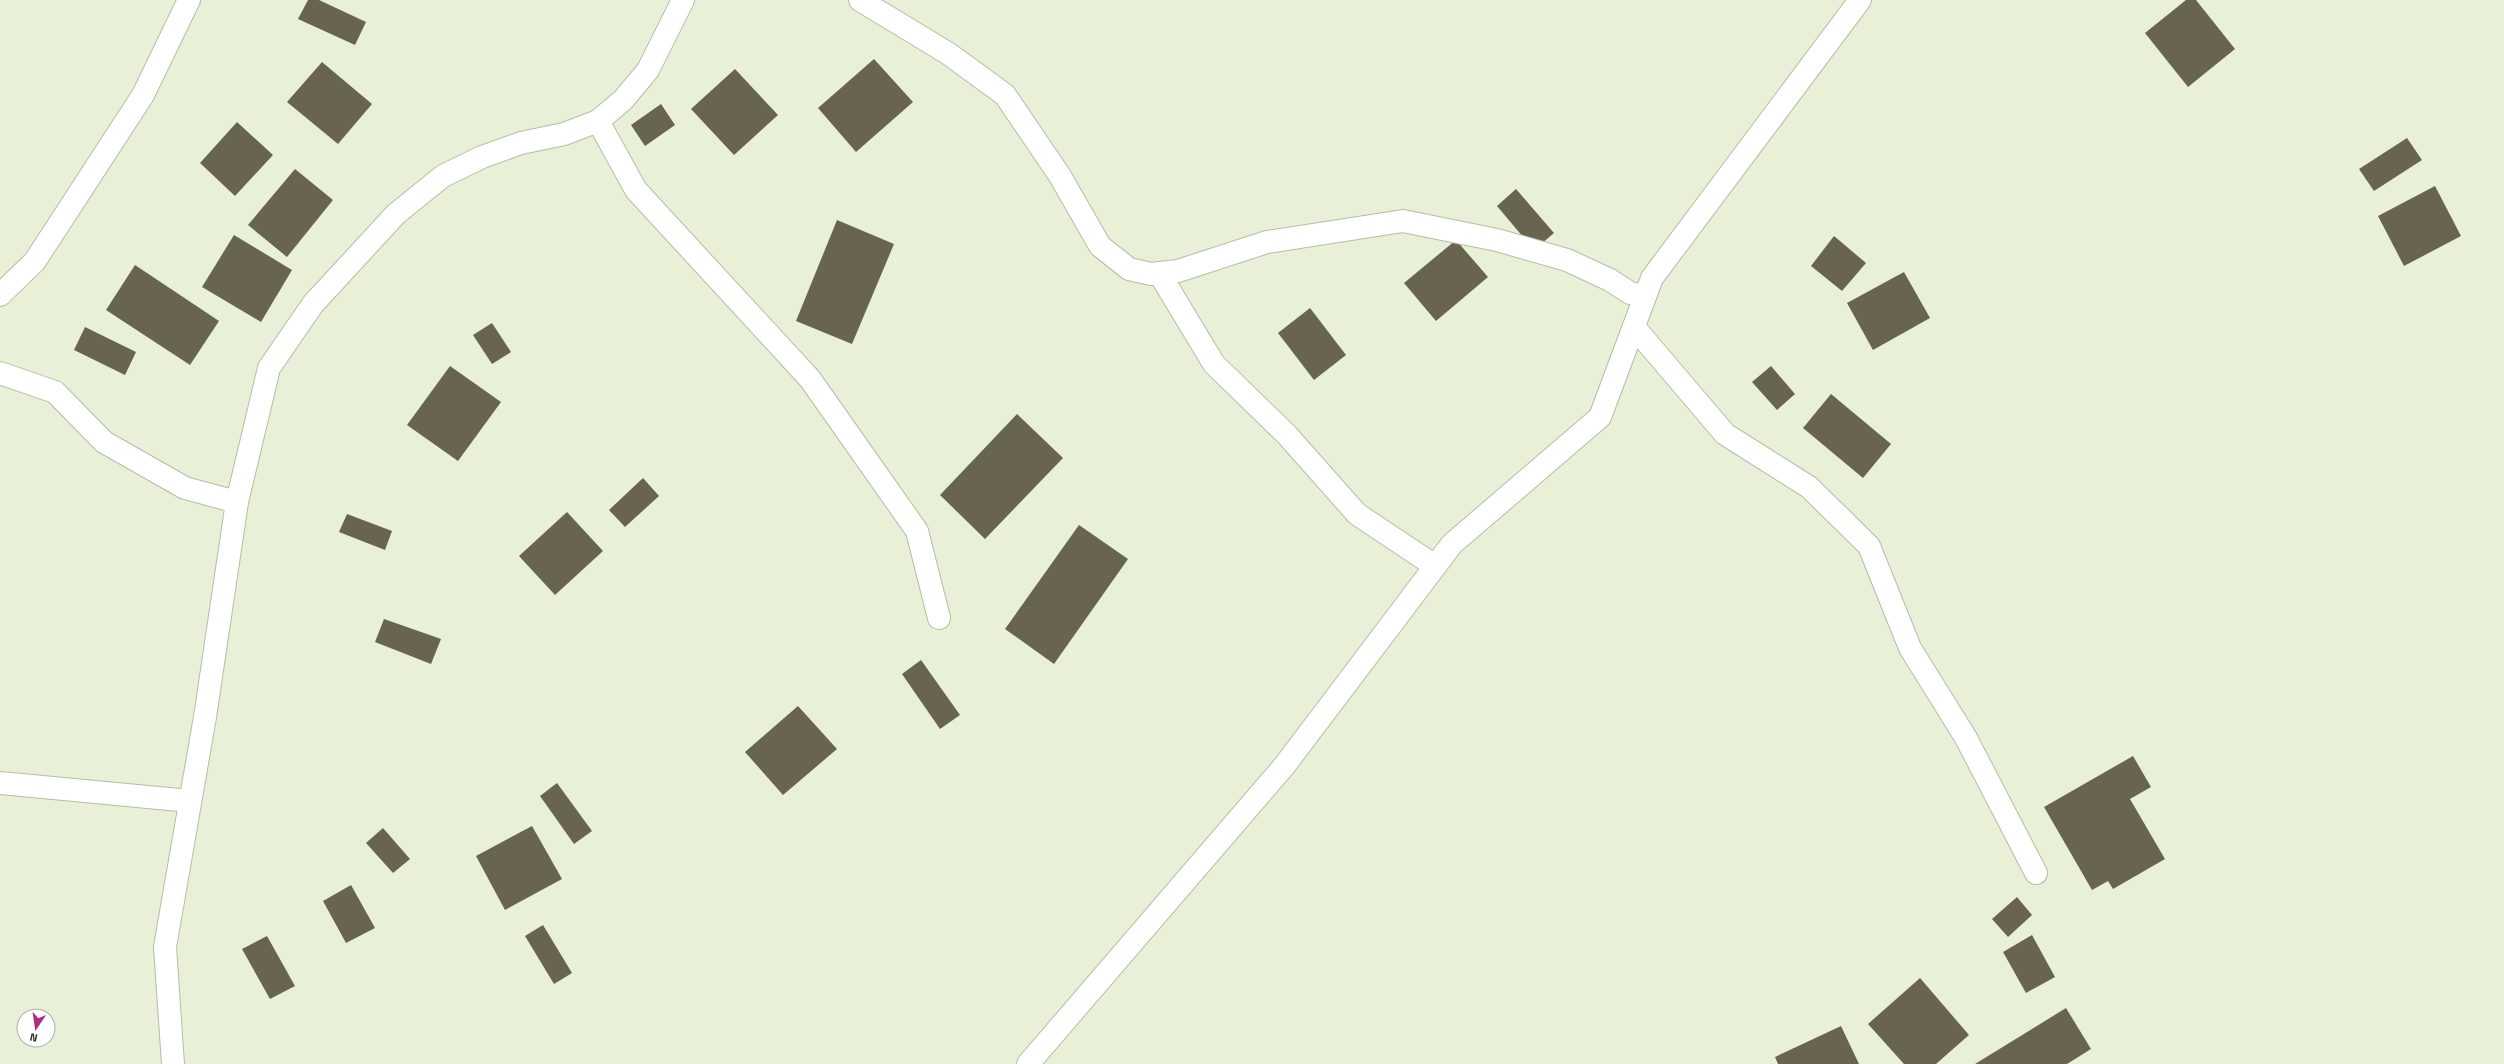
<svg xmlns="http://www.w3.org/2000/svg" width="2504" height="1064" font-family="'Titillium Web',sans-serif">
  <rect width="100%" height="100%" fill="#e8f0d8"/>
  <g fill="#69644f">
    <polygon points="308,0 319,0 366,22 355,45 298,19"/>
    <polygon points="2186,0 2196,0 2235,49 2188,87 2145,33"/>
    <polygon points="874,59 913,102 856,152 818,108"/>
    <polygon points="322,62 372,104 338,144 287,102"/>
    <polygon points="735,69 778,115 734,155 691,109"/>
    <polygon points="661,104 675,125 645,146 631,125"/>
    <polygon points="237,122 273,155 235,196 200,163"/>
    <polygon points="2407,138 2422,160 2374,191 2359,169"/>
    <polygon points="295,169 333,200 287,257 248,225"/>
    <polygon points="2435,186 2461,236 2404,266 2378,216"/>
    <polygon points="1516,189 1554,233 1534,250 1497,206"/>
    <polygon points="837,220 894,244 852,344 796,321"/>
    <polygon points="234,235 292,270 261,322 202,287"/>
    <polygon points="1834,236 1866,263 1842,291 1811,266"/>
    <polygon points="1456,240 1488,277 1436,321 1404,283"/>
    <polygon points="135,265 219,321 190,365 106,310"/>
    <polygon points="1904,272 1930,318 1873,350 1847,303"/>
    <polygon points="1310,308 1346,355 1314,380 1278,333"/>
    <polygon points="492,323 511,352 492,364 473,335"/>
    <polygon points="85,327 136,352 125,375 74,350"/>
    <polygon points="450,366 501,402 458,461 407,425"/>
    <polygon points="1771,366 1795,394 1777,410 1752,382"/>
    <polygon points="1831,394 1891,444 1863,478 1803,428"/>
    <polygon points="1017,414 1063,458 985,539 940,495"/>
    <polygon points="643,478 659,496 625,527 609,510"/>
    <polygon points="567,512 603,551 555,595 519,556"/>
    <polygon points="347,514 392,531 385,550 339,532"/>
    <polygon points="1079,525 1128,559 1054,664 1005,629"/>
    <polygon points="384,619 441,639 431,664 375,642"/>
    <polygon points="921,660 960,715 940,729 902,674"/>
    <polygon points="798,706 837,749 783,795 745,752"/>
    <polygon points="2133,756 2151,787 2130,799 2165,859 2113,889 2108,881 2092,890 2044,807"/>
    <polygon points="557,783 592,831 574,844 540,796"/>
    <polygon points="532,826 562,879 505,910 476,856"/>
    <polygon points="383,828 410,859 393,873 366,843"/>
    <polygon points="351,885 375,928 346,943 323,901"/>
    <polygon points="2017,897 2032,915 2008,937 1992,919"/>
    <polygon points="543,925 572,973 554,984 525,936"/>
    <polygon points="2032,935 2055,977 2026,993 2003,952"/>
    <polygon points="267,936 295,986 270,999 242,949"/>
    <polygon points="1920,978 1969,1035 1936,1064 1904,1064 1868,1024"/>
    <polygon points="2066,1008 2091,1049 2067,1064 1975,1064"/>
    <polygon points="1841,1026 1859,1064 1778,1064 1775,1057"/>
  </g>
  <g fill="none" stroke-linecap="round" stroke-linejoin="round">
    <defs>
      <g id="minor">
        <polyline points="860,0 949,54 1005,95 1060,176 1100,246 1129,269 1151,274 1178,271 1267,242 1403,221 1497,240 1567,260 1610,280 1630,293 1645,296"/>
        <polyline points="598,121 636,190 810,379 917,531 939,618"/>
        <polyline points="1159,273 1214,364 1287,435 1357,514 1435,566"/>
        <polyline points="0,295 35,261 143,95 189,0"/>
        <polyline points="1634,327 1725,434 1809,487 1869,546 1910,648 1966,738 2036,873"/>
        <polyline points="0,373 55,392 104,442 185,488 237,502"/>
        <polyline points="0,783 190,801"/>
        <polyline points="173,1064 165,947 205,717 237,502 269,368 313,304 396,214 443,176 482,157 521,143 564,134 598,121 623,100 648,70 683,0"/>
        <polyline points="1028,1064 1285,765 1452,544 1600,417 1652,278 1860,0"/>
      </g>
    </defs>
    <use href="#minor" stroke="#b5bda6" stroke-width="24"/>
    <use href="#minor" stroke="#fff" stroke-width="22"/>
  </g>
  <g transform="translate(36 1028) rotate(193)"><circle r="19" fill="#ffffff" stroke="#adaeaa"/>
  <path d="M0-3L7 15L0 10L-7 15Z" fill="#ab2e7f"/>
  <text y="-6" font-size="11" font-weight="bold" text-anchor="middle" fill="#31342b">N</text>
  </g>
</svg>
